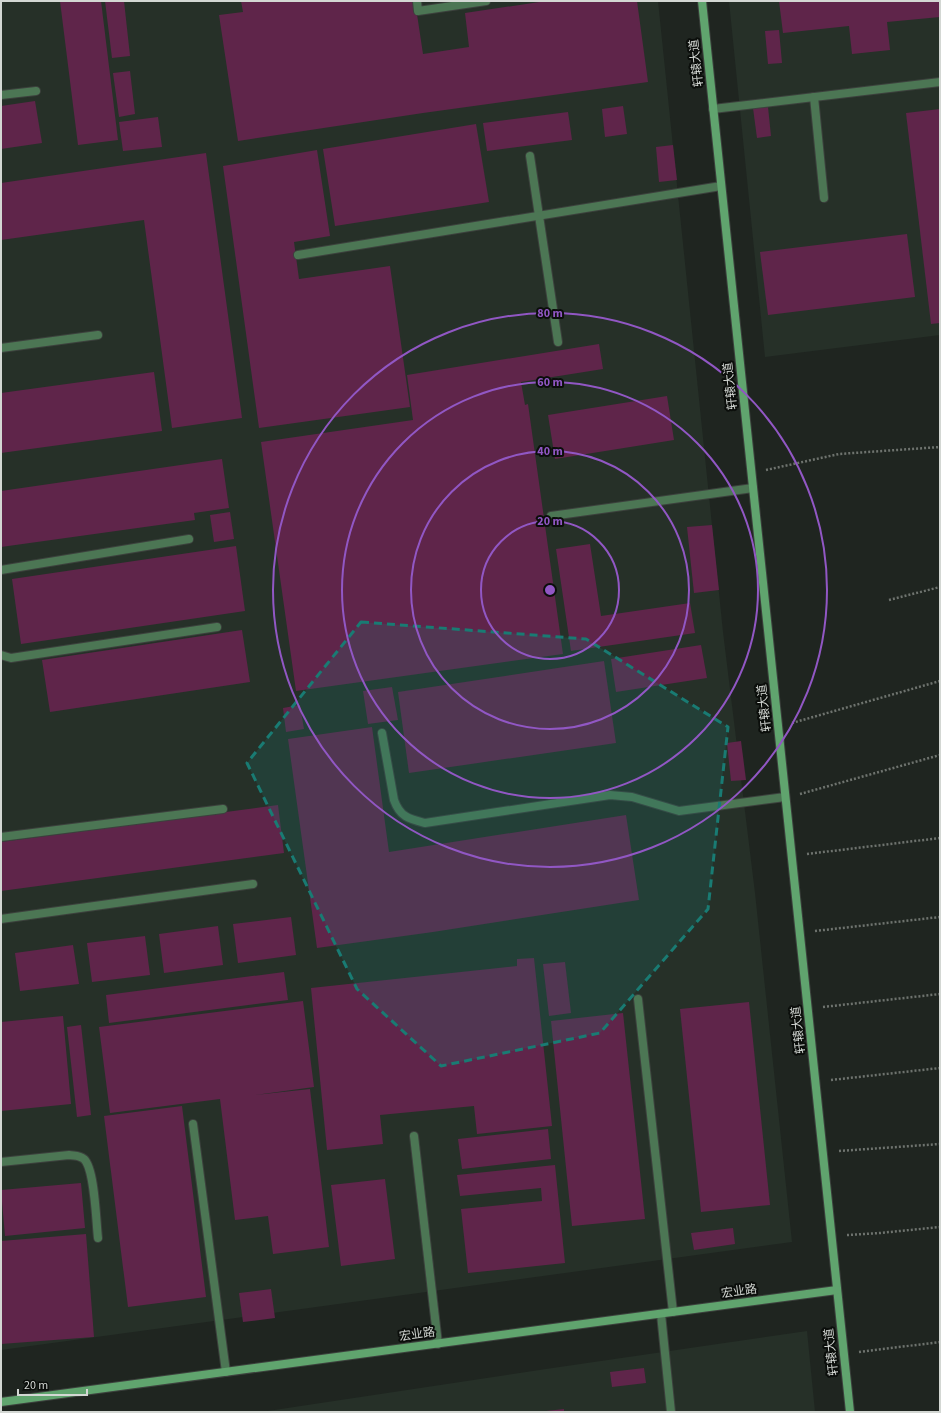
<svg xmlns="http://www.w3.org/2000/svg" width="941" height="1413" font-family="'Source Sans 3','Noto Sans SC',sans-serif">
  <rect width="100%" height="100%" fill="#1f2520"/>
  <g fill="#263028">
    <polygon points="1,1 658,1 723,632 755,893 792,1242 1,1350"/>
    <polygon points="729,1 940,1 940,335 765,357"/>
    <polygon points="807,1331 815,1412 261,1412 546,1369"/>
  </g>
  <g fill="#5f254a">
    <polygon points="60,1 101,1 118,140 78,145"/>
    <polygon points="105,1 124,1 130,56 112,58"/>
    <polygon points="241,1 415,1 423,54 469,47 465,13 546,1 637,1 648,82 423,113 238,141 219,15 243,12"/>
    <polygon points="779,1 940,1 940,17 887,22 890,50 852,54 849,26 783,33"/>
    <polygon points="779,30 782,63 768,64 765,31"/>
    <polygon points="130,71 135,114 119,117 113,73"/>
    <polygon points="35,101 42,143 1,149 1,106"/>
    <polygon points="623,106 627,134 605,137 602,109"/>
    <polygon points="768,107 771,136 757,138 753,108"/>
    <polygon points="940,109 940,323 931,324 906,113"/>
    <polygon points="568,112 572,140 487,151 483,123"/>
    <polygon points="158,117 162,147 123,151 119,122"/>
    <polygon points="476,124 489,202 335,226 323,149"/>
    <polygon points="673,145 677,180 659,182 656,147"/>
    <polygon points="317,150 330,236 294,242 299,279 390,266 410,407 259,428 223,166"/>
    <polygon points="206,153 242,418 172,428 144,220 1,240 1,183"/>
    <polygon points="907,234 915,297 768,315 760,252"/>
    <polygon points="599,344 603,369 521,382 525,405 528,404 563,654 296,691 261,442 413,420 407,375"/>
    <polygon points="154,372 162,431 1,453 1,393"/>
    <polygon points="667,396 674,440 555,459 548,415"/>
    <polygon points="222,459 229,508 194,513 195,520 1,547 1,491"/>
    <polygon points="230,512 234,539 214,542 210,515"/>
    <polygon points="712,525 719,590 694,593 687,527"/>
    <polygon points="590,544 601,616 690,603 695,633 571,651 556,549"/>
    <polygon points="236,546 245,611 21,644 12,579"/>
    <polygon points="242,630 250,682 50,712 42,660"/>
    <polygon points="701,645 707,678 616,692 611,659"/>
    <polygon points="604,661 616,743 409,773 398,692"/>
    <polygon points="392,687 398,720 368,724 363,691"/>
    <polygon points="300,705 304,729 286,732 283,708"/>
    <polygon points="372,727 389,852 626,815 639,900 433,932 317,948 288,739"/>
    <polygon points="741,741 746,780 731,781 727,743"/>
    <polygon points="278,805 284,853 1,891 1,842"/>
    <polygon points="291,917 296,955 238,963 233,924"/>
    <polygon points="218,926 223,965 164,973 159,934"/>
    <polygon points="145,936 150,975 92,982 87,943"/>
    <polygon points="73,945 79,984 20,991 15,953"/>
    <polygon points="534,958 552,1126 477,1134 474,1106 380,1115 383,1144 327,1150 311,988 517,966 517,959"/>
    <polygon points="565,962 571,1013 549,1016 543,964"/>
    <polygon points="284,972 288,1000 109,1023 106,995"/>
    <polygon points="303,1001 314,1087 255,1095 310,1089 329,1247 273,1254 268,1216 235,1220 220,1099 110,1113 99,1027"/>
    <polygon points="749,1002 770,1205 701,1212 680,1009"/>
    <polygon points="623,1013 645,1219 572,1226 551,1021"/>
    <polygon points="63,1016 71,1104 1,1111 1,1022"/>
    <polygon points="81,1025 91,1115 77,1117 67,1027"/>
    <polygon points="182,1106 206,1297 128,1307 104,1116"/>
    <polygon points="548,1129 551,1159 462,1169 458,1139"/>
    <polygon points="555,1165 565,1263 468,1273 461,1209 542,1201 541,1188 460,1196 457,1175"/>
    <polygon points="385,1179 395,1259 341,1266 331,1185"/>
    <polygon points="81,1183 85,1228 5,1236 1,1190"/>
    <polygon points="733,1228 735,1244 694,1250 691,1233"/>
    <polygon points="86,1234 94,1337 1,1344 1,1241"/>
    <polygon points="271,1289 275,1318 243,1322 239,1293"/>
    <polygon points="644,1368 646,1383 612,1387 610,1372"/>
    <polygon points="564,1409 564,1412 546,1412 546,1411"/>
  </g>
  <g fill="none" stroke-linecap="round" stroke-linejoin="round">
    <defs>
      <g id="lane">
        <polyline points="417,1 418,11 486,1"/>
        <polyline points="1,95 36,91"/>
        <polyline points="814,97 824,198"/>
        <polyline points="713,109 940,82"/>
        <polyline points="530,156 558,342"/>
        <polyline points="298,255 721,186"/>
        <polyline points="1,348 98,335"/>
        <polyline points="551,516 753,488"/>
        <polyline points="1,570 189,539"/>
        <polyline points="1,655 11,658 217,627"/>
        <path d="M 382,733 L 394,800 C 400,817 409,819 425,823 L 610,795 L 632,797 L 679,811 L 785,797"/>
        <polyline points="1,837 223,809"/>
        <polyline points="1,919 253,884"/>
        <polyline points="638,999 673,1312"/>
        <polyline points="193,1124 226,1372"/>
        <polyline points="414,1136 438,1344"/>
        <path d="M 1,1162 L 69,1155 C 75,1156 79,1155 84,1159 C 95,1169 96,1222 98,1238"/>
        <polyline points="661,1314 671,1412"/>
      </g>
      <g id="secondary">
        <polyline points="702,1 850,1412"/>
        <polyline points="1,1402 837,1290"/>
      </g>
    </defs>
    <use href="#lane" stroke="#3c413d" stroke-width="10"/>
    <use href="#secondary" stroke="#3c413d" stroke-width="10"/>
    <g stroke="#6e736e" stroke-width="2.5" stroke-dasharray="2 2" stroke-linecap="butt">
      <polyline points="766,470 839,454 940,447"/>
      <polyline points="889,600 940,587"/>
      <polyline points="792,723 940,681"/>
      <polyline points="800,794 940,755"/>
      <polyline points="807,854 940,838"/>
      <polyline points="815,931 940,917"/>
      <polyline points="823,1007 940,994"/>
      <polyline points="831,1080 940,1068"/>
      <polyline points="839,1151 940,1144"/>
      <polyline points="847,1235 880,1233 940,1227"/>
      <polyline points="859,1352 940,1342"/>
    </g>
    <use href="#lane" stroke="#4c7654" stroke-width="8"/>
    <use href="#secondary" stroke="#60a46e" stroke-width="8"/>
  </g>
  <path fill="#197b73" fill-opacity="0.2" stroke="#197b73" stroke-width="3" stroke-dasharray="8 5" stroke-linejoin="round" d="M 361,622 L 586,639 L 728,727 L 708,909 L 600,1033 L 441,1066 L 357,989 L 247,763 Z"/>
  <g fill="none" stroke="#9157c4" stroke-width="2">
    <circle cx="550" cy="590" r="69"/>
    <circle cx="550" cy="590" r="139"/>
    <circle cx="550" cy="590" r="208"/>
    <circle cx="550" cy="590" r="277"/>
  </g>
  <g text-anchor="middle" stroke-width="4" stroke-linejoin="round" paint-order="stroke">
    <g font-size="12" fill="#d3d7d3" stroke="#0b0e0b">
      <text transform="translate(696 63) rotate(-96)" y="4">轩辕大道</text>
      <text transform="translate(730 386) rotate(-96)" y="4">轩辕大道</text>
      <text transform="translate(764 708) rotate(-96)" y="4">轩辕大道</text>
      <text transform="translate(798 1030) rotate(-96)" y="4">轩辕大道</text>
      <text transform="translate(739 1291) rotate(-8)" y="4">宏业路</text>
      <text transform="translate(417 1334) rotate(-8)" y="4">宏业路</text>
      <text transform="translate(831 1352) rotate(-96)" y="4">轩辕大道</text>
    </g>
  </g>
  <circle cx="550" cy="590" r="6" fill="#9157c4" stroke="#0b0e0b" stroke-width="2"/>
  <g font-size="12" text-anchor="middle" font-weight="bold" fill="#9157c4" stroke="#0b0e0b" stroke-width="4" stroke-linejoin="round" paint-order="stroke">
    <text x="550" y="317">80 m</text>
    <text x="550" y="386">60 m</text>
    <text x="550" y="455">40 m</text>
    <text x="550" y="525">20 m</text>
  </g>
  <rect width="941" height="1413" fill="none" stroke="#d3d7d3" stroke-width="4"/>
  <path d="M18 1389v6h69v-6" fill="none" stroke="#d3d7d3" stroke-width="2"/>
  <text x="24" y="1389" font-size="12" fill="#d3d7d3" stroke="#0b0e0b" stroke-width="3" paint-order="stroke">20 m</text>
</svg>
